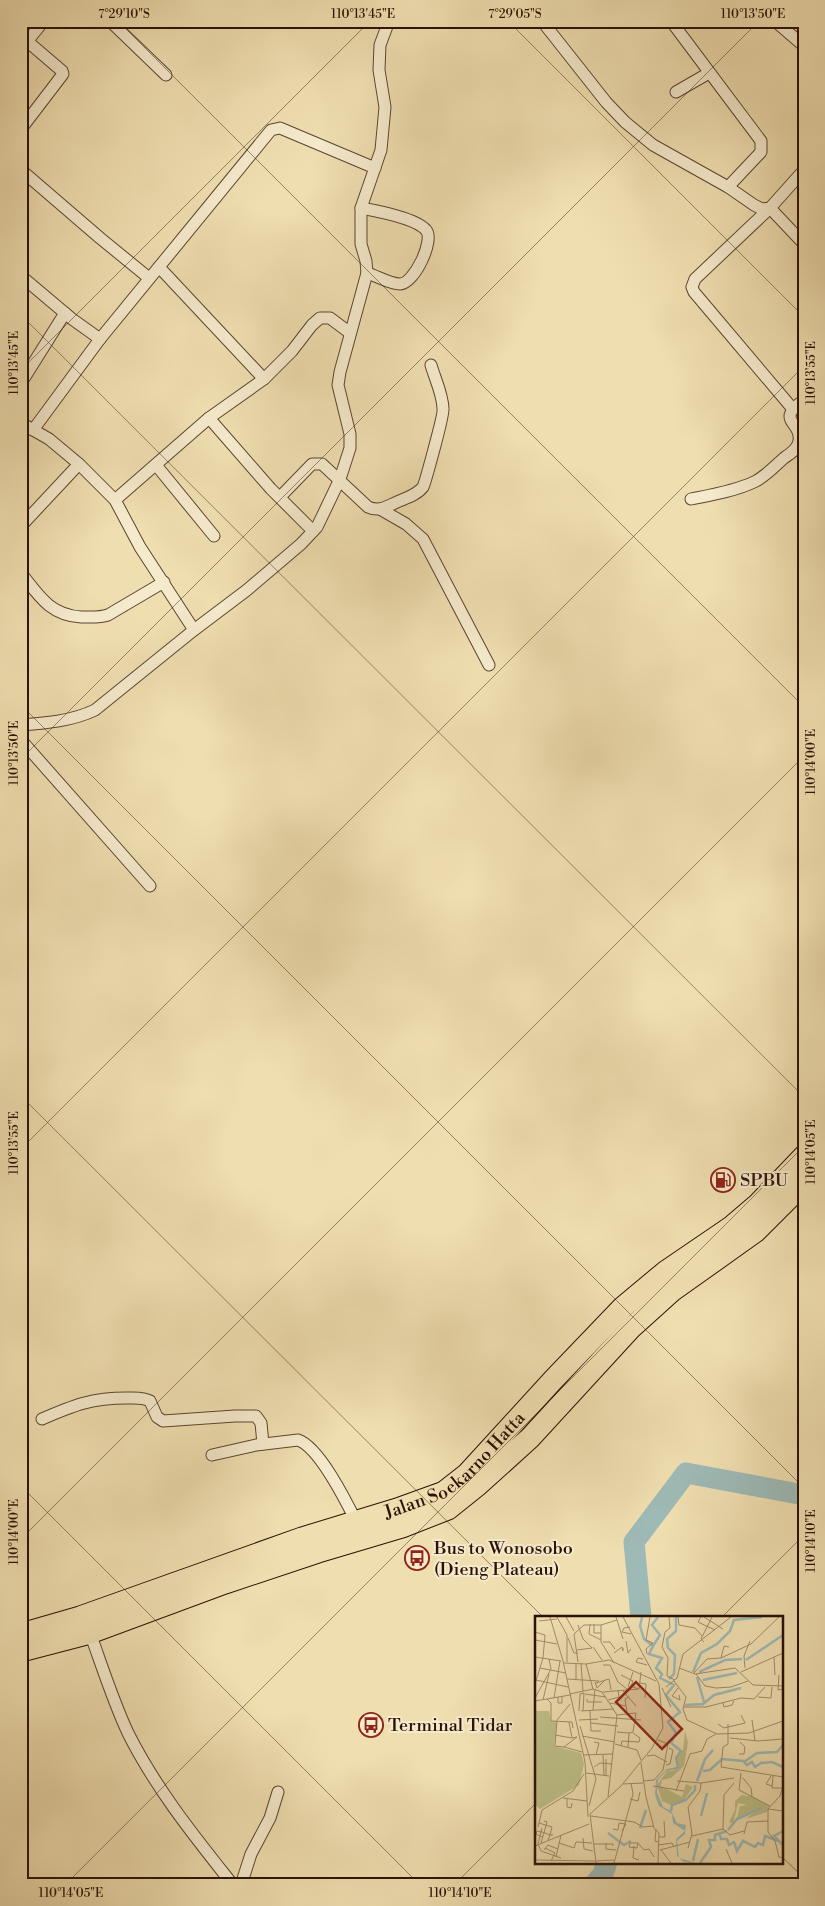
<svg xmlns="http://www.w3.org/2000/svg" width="825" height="1906" font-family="'Libre Bodoni',serif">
  <rect width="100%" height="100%" fill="#efdeb0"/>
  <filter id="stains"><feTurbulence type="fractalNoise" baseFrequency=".004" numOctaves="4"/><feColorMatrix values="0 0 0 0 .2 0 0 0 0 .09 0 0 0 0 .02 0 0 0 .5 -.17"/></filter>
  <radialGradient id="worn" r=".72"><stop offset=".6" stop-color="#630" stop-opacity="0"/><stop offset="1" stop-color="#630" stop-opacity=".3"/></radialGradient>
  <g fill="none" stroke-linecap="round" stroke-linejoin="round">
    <g stroke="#9ebab6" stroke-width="21">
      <polyline points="641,1617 634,1542 686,1473 804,1495"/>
      <polyline points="594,1885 603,1874 607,1862"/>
    </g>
    <defs>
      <g id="street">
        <polyline points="110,21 166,75"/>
        <polyline points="542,21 606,102 625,122 653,145 728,187 754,205 762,209 770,208 804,170"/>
        <polyline points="671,21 761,141 761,152 728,187"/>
        <polyline points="775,21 804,46"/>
        <polyline points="21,49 42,23 40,21"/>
        <polyline points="676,92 709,73"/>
        <polyline points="21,129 63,74 62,71 27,41"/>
        <polyline points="21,170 100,238 149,278"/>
        <path d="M 361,208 C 377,211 416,218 426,230 C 435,240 414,284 400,284 C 390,284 377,276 367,273"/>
        <polyline points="159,267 264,379 292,351 312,325 320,318 330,318 350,333"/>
        <polyline points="21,276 72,319 100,339"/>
        <polyline points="21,383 65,313"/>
        <polyline points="792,408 694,292 692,287 695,279 770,208 804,244"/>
        <polyline points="209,418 271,489 313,531"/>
        <path d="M 21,423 L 49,439 L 79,464 L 115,500 L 140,547 L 194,630 L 95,710 C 72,721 47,723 21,725"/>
        <polyline points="33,430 100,339 271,130 280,128 375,168"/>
        <polyline points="156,465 214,536"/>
        <path d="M 280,497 L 312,464 L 322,464 L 368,507 C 379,512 386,507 397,502 C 406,498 417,495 423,487 C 425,483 444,415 443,409 C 443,395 435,379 431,365"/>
        <path d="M 691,499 C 711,495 735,491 754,482 C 765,477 775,466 784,458 C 790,454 798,449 799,441 C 802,421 774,421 804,400"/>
        <polyline points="115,500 209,418 264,379"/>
        <polyline points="380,509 406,524 423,539 489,665"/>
        <polyline points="21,526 79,464"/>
        <path d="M 21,573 C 39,596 50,615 81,617 C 91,617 99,618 108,615 L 164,582"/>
        <polyline points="194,630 247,590 301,544 317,527 340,479 350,448 350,434 338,385 340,372 367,273 366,261 361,244 361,208 381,150 385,107 379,70 380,45 389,21"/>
        <polyline points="21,740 150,886"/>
        <path d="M 42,1419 C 74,1405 92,1398 127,1398 C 135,1398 143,1397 150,1401 L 157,1417 L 163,1421 L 235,1416 L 256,1416 L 261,1423 L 263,1444"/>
        <path d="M 212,1455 L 256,1445 L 298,1440 C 319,1447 346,1501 356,1521"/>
        <path d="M 90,1633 C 102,1666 113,1701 128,1733 C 156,1789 195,1837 233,1885"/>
        <polyline points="241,1885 251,1854 270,1818 278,1792"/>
      </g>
      <g id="highway">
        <path id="s1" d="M 21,1634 L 80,1617 L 302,1538 L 397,1509 L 444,1492 L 467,1474 L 553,1380 L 623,1307 L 665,1272 L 731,1227 L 758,1204 L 804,1156"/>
        <polyline points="21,1651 90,1633 225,1583 318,1552 402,1527 448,1509 478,1485 530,1438 631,1328 672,1291 755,1232 804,1183"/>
      </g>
    </defs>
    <use href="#street" stroke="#5c442f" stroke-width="13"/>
    <use href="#highway" stroke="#2b1104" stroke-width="23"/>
    <use href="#street" stroke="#f5eacc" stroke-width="11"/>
    <use href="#highway" stroke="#efdeb0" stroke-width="21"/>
  </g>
  <path fill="none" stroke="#2b1104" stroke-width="1" stroke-opacity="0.45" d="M 118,21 L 804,707M 508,21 L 804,317M 21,315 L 804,1097M 21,370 L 370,21M 21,705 L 804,1488M 21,759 L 759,21M 21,1096 L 543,1617M 21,1149 L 804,366M 21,1486 L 420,1885M 21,1539 L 804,756M 722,1617 L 804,1535M 781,1856 L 804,1878M 21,1876 L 30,1885M 65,1885 L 804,1146M 454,1885 L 536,1803"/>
  <defs>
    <symbol id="fuel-ring" viewBox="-11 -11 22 22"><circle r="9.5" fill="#f5eacc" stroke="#8f2418" stroke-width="1.5"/><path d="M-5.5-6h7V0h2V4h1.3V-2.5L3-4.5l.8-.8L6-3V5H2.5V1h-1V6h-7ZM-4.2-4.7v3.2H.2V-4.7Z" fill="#8f2418"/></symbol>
    <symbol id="bus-ring" viewBox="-11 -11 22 22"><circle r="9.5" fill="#f5eacc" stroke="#8f2418" stroke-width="1.5"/><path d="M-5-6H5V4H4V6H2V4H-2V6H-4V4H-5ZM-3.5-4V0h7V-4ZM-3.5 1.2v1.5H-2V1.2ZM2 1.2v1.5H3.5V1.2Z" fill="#8f2418"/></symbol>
  </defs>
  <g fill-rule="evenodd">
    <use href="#fuel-ring" x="709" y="1166" width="28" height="28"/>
    <use href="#bus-ring" x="403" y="1544" width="28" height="28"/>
    <use href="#bus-ring" x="357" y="1711" width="28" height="28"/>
  </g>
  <g text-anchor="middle" stroke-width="4" stroke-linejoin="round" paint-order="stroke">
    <g font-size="18" fill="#2b1104" stroke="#f5eacc" text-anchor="start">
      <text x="740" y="1186">SPBU</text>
      <text x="434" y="1554">Bus to Wonosobo<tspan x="434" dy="21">(Dieng Plateau)</tspan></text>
      <text x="388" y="1731">Terminal Tidar</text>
    </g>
    <g font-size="18" fill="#2b1104" stroke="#f5eacc">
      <text dy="6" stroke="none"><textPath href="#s1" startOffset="470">Jalan Soekarno Hatta</textPath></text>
    </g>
  </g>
  <g transform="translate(535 1616)">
    <rect width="248" height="248" fill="#efdeb0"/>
    <path d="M 0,95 L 14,95 L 16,105 L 22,106 L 19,130 L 46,137 L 49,148 L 44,169 L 5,193 L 0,189 ZM 150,115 L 153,126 L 149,150 L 136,162 L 127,164 L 126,170 L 147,181 L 151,168 L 158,171 L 149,184 L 136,189 L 127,185 L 122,169 L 132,155 L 141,154 L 144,150 L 142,142 L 148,134 ZM 207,179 L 219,181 L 234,190 L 232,196 L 210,203 L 225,193 L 202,202 L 205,190 L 212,189 L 203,187 L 198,208 L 194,206 L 200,194 L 200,185 Z" fill="#bec088"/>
    <path d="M 143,151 L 141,153 L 131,155 L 123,164 L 122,176 L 128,191 L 136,195 L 142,207 L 151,209 L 150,218 L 142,225 L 144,242 L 161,247 L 149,246 L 142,240 L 141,223 L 150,215 L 138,207 L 137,198 L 124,190 L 120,179 L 121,164 L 132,153 Z" fill="#9ebab6"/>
    <path fill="none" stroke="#9ebab6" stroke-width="2.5" d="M 107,1 L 105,10 L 109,23 L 118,30 L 114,38 L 127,42 L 121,52 L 127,58 L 125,62 L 139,69 L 131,79 L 145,96 L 133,106 L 141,117 L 136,127 L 146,135 L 141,142 L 143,151 L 139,153M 118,30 L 125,19 L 117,9 L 123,1M 211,44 L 248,19M 158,56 L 166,37 L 182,28 L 195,15 L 199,4 L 227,1M 164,56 L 190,44 L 207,43M 162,61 L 169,86M 134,63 L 139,58 L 140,39 L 133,32 L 132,23 L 141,15 L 141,1M 168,64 L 202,57M 150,89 L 168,88 L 179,79 L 206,72M 209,146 L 222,137 L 242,136 L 248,129M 168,155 L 175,154 L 187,143 L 208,145 L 212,149 L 217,146 L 220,151 L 226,147 L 237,146 L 248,151M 162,165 L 170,143 L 178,134M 136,195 L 137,189 L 151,184 L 160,174 L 160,169M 166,200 L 172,177M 105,212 L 111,194M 193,214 L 202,203 L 227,192M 248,215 L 239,220 L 248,229M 73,217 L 89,229 L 96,225M 185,219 L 186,223 L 192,223 L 194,229 L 199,226 L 202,235 L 208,225 L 220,231 L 223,227 L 228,229 L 230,220 L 243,225M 158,245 L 163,223M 165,247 L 176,231 L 174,224 L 180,224 L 180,219 L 192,215"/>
    <path fill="none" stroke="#a18c6b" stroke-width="1" d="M 15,1 L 28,45 L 50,146 L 53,201M 22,1 L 32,19 L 32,46M 31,1 L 39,15M 134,1 L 135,12 L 130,16 L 127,31 L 133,42 L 132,60 L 140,64M 143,1 L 144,9 L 160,12 L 167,20M 166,1 L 163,6 L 180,14M 169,1 L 188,13M 82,4 L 88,23M 4,5 L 22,3M 55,8 L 54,18 L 66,24M 59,8 L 59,17 L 66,17M 43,9 L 48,23 L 57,32M 66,9 L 82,4 L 81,1M 95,11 L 89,12 L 87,16 L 96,18M 0,16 L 10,19 L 8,42 L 0,68M 39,18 L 49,9 L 66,9 L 66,26 L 79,47M 39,18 L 43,46M 33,22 L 39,37 L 43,37M 0,24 L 22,28M 91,25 L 93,37 L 96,33M 68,26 L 75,26 L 80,33M 169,26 L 166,23 L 177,1M 58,31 L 67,44M 42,34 L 57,32M 79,37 L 87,31 L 88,35 L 88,32M 112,38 L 111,33 L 118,27 L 111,24 L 115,1M 0,41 L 26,45M 239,41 L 240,59M 186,42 L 189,30 L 194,31M 108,43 L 103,42 L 101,46 L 112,49M 29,47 L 51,48 L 58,73M 46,47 L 48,75M 51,48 L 74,44 L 121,65M 68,49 L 75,49 L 83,66 L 92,73M 5,52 L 31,57M 144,52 L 160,58 L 200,52 L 218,69 L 248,70M 210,52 L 209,40 L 215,25M 206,56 L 248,37M 159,57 L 172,43 L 186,42 L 216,28 L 244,1M 161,58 L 170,70 L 181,72 L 196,71 L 213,65M 86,59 L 98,65 L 96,70 L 103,73M 244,59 L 243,74 L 248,73M 32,63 L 64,65M 1,64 L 33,71M 41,64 L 41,47M 139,65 L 151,81 L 148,93 L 152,104 L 182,118 L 214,117 L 248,105M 60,66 L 62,72 L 69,65M 61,67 L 74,63 L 76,74M 105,67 L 111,68 L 110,82M 93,71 L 98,56M 131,71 L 142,62 L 148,38 L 196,1M 127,72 L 136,91M 143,72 L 137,80 L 145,84 L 144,79M 88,75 L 101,90M 68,76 L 104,73 L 106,56M 35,78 L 58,73 L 67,76 L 82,99 L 73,181M 50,78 L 71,81M 23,81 L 23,87 L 27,87 L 27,80M 223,81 L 236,82 L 237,71M 0,82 L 16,53 L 14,43M 19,82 L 25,45M 12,83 L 16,87 L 16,105 L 37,106 L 38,112M 52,83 L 52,86 L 67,86M 8,84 L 14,58M 73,84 L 84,81 L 83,74M 0,85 L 35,79M 75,87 L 91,90M 188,87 L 189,91 L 197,89 L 199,85M 35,88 L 22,104 L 20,130 L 29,131 L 42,121M 148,91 L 171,91 L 206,82 L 219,83 L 230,71M 58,94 L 60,73M 44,95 L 45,78 L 49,77 L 48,95M 46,95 L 79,93M 55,95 L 56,115 L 66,115M 92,96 L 90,83 L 94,81M 82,99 L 101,97 L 98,116 L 94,117M 65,101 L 106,104M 44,104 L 63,103M 217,104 L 220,125M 34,106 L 37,122 L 42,121M 56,107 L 83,110M 183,108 L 189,112 L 210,107 L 206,99M 193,108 L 193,128 L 188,131 L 186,151 L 248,161M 45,110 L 61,163 L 54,190M 82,116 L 94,117 L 93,131M 20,119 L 37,122M 47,120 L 80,126M 195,122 L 223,125 L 248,123M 59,126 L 64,127 L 61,139M 80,128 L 102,134 L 106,144M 86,130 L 87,125 L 104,126 L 105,122 L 98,117M 29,131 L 47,136M 204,138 L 209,138 L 210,131 L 205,126M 48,139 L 78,138M 68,139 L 69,159M 112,140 L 119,139 L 132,146M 71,143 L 71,159M 106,147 L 111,181 L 119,212 L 124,217 L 123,247M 131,149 L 135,148 L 138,134 L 134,132M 59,151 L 65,147 L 77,148M 51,157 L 74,160M 206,157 L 204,174 L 235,190M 236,160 L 231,168 L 237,170M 238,160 L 237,172 L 247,172M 208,162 L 216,172 L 217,180M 108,165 L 119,164 L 128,154 L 133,128 L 123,124M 142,165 L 166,167M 88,168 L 108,167M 118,170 L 149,175M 248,170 L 245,180 L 233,193 L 233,216 L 240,225 L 244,241 L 248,242M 141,175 L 155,138 L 167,135 L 172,123 L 181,118M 28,182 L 52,185M 32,182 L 32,191 L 36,192 L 37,187M 95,183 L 103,185 L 105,176M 233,193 L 248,195M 56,200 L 99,206 L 108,211 L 119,210M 4,207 L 17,211 L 15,219 L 18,219M 3,211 L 7,194 L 38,175 L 49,158M 7,212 L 5,220 L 1,218 L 2,215 L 6,216 L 7,216 L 15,219 L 13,224M 78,213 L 83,214 L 84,207 L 91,208 L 87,215M 121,213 L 120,225 L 123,226M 188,213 L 189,179 L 199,167M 188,213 L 195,219 L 209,215M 209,218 L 212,206 L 233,205M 157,220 L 188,213M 8,221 L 5,220 L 3,228 L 6,235 L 26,242M 124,221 L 130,221 L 129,205M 48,222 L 49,233 L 58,235M 6,227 L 12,206 L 9,205M 24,227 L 39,232 L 41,226 L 57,227M 71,227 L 71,233 L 81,234M 103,227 L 102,232 L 94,231 L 95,227 L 103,227 L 108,233 L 109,234 L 114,233 L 119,241M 58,228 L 78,228 L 78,230M 123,229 L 137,227 L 139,231M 0,230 L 54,208M 99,230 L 98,242 L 104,244M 10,232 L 20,237 L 16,245M 153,232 L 157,218 L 153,191 L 165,175 L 166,167 L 199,162M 191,233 L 197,247M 9,234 L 13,229 L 23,233M 125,234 L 155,226M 126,234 L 136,247M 21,241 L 26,219M 0,244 L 60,245M 61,245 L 79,244M 61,247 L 55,198 L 86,170 L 117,132 L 128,112 L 124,68 L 88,1M 79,247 L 98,178 L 96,167"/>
    <path fill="#8f2418" fill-opacity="0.15" stroke="#8f2418" stroke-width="2.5" d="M 101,66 L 147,113 L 127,133 L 81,86 Z"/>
    <rect width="248" height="248" fill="none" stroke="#2b1104" stroke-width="2.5"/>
  </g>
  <rect width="825" height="1906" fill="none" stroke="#efdeb0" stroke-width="55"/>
  <rect x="28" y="28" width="770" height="1850" fill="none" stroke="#2b1104" stroke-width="2"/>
  <g font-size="12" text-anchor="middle" fill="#2b1104">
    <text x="124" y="18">7°29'10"S</text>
    <text x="363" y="18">110°13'45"E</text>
    <text x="515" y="18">7°29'05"S</text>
    <text x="753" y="18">110°13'50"E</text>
    <text transform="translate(14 363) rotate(-90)" y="4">110°13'45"E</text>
    <text transform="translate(811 373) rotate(-90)" y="4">110°13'55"E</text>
    <text transform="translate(14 753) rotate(-90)" y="4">110°13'50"E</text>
    <text transform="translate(811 762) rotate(-90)" y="4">110°14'00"E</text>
    <text transform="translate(14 1143) rotate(-90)" y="4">110°13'55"E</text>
    <text transform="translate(811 1152) rotate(-90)" y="4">110°14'05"E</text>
    <text transform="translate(14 1532) rotate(-90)" y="4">110°14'00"E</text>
    <text transform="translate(811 1541) rotate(-90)" y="4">110°14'10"E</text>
    <text x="71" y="1897">110°14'05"E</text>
    <text x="460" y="1897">110°14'10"E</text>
  </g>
  <rect width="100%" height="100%" filter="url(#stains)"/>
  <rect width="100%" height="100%" fill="url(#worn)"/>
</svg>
